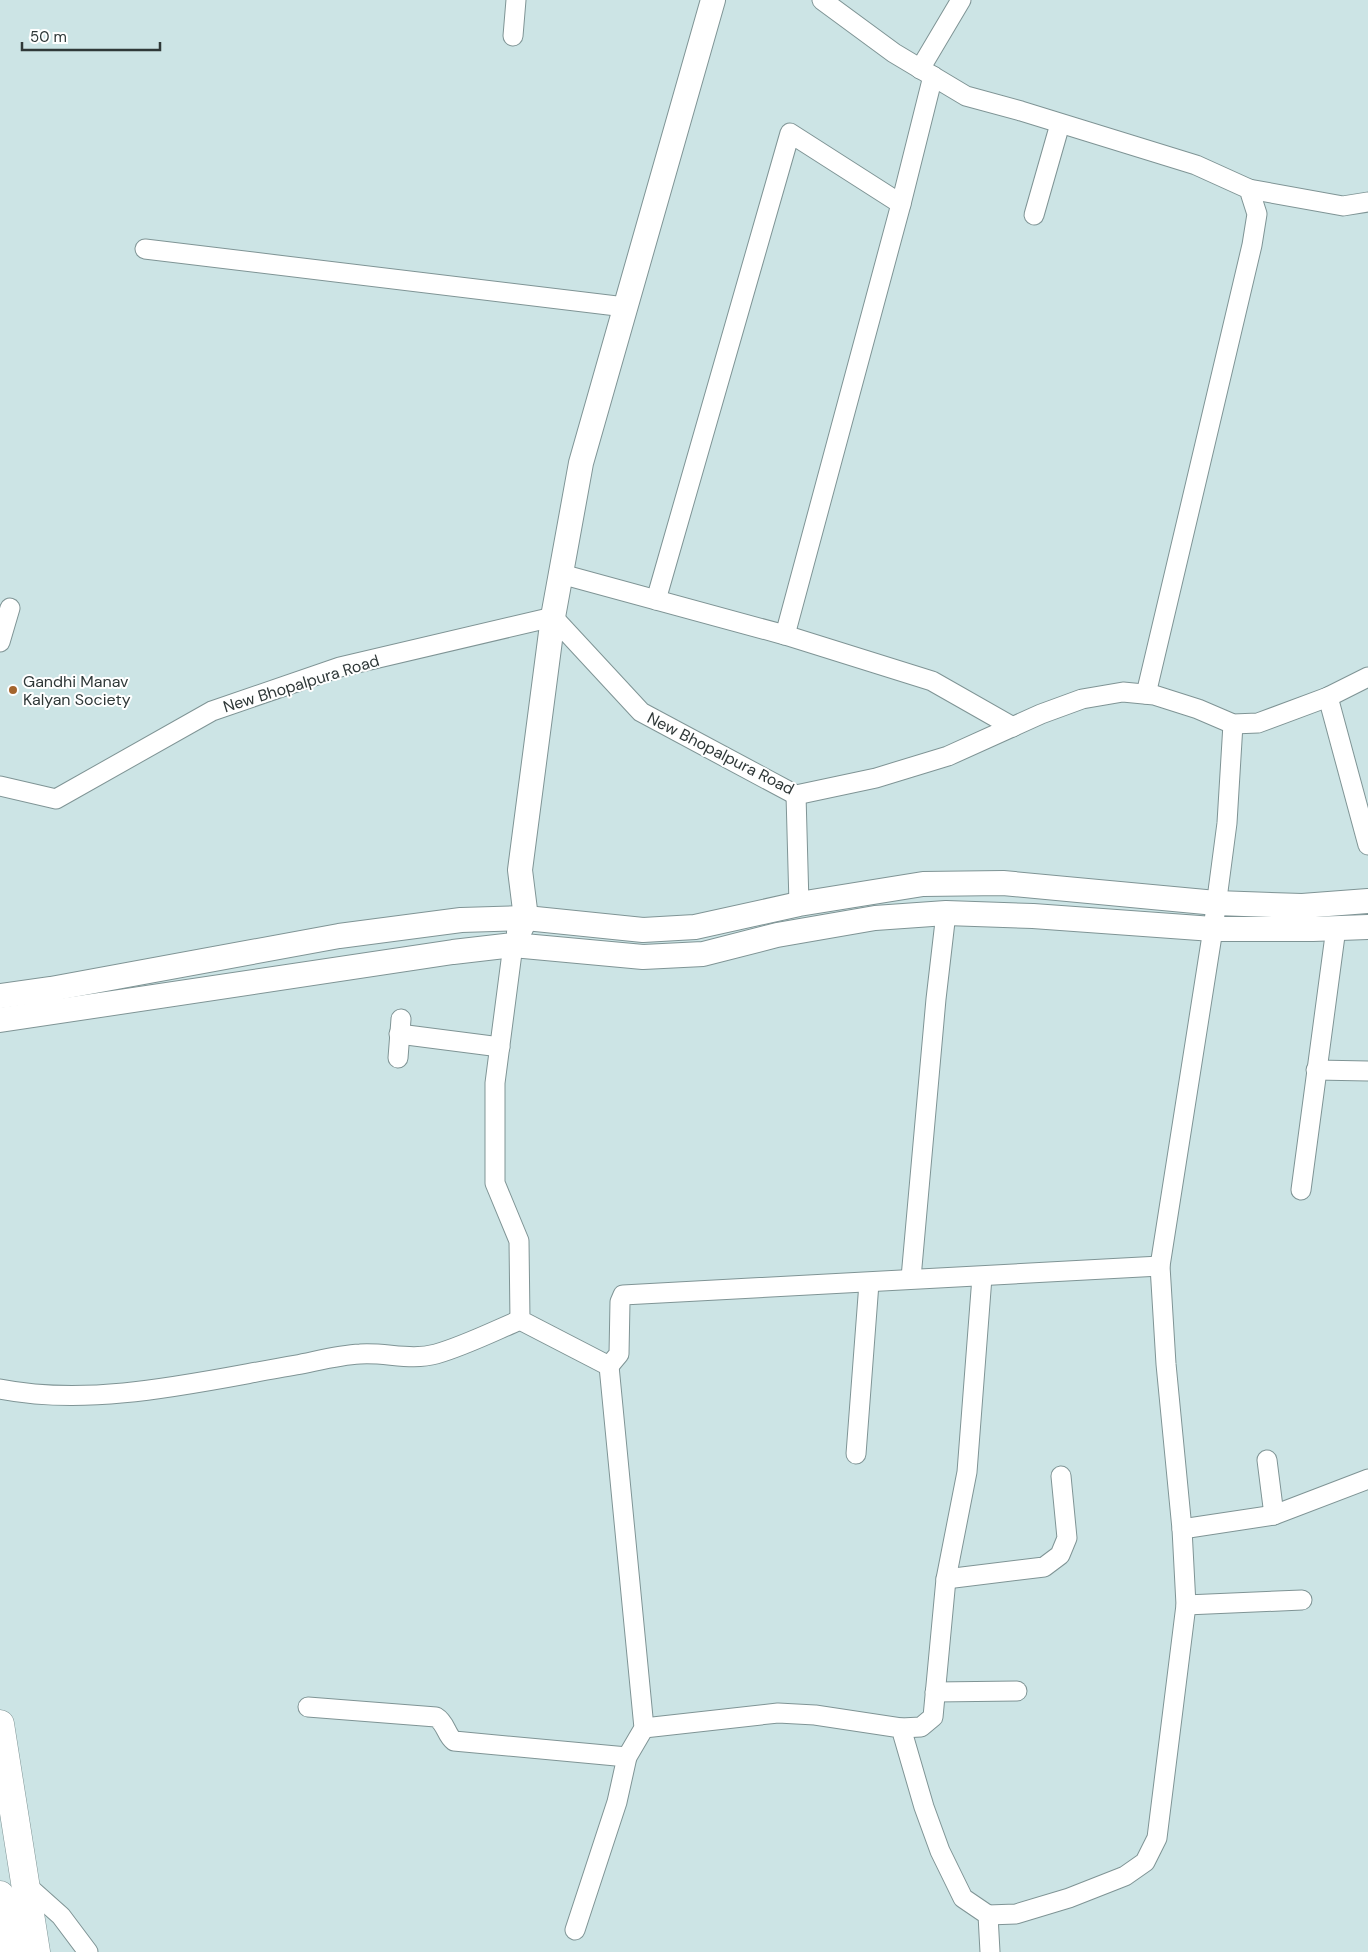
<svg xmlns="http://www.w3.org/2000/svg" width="1368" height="1952" font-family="'DM Sans',sans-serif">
  <rect width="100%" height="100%" fill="#cce4e5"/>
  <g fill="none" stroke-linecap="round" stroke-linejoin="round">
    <defs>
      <g id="minor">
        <polyline points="822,0 894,53 966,96 1021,111 1196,165 1249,189 1257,214 1252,245 1146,694"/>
        <polyline points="513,36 516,0"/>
        <polyline points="920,69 961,0"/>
        <polyline points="1249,189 1343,206 1368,202"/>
        <polyline points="1034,215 1060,124"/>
        <polyline points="145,249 625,307"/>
        <polyline points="561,574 785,635 932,681 1013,727"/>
        <polyline points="656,600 790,133 901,204"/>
        <polyline points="785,635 901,204 933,76"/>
        <polyline points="0,642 10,608"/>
        <polyline points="1328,697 1368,845"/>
        <polyline points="0,786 56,799 212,711 340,667 553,617 641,712 796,795 876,778 948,756 1041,714 1082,699 1123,692 1154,695 1198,709 1233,724 1258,723 1328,697 1368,677"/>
        <polyline points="796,795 799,904"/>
        <polyline points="513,945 495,1083 495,1183 519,1241 520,1320 609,1366 644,1728 627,1757 617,1802 575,1930"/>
        <polyline points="399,1034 500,1047"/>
        <polyline points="398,1058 401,1019"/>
        <polyline points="1316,1070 1368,1071"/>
        <polyline points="1301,1190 1336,928"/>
        <polyline points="911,1278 936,999 946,913"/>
        <polyline points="609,1366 619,1354 620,1302 623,1295 1160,1266"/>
        <path d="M 0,1389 C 96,1408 202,1381 296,1365 C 317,1361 339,1355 360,1354 C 385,1352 411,1361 436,1354 C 464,1346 492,1332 520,1320"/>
        <polyline points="856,1454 869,1283"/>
        <polyline points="1267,1460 1274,1515"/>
        <polyline points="1182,1529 1274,1515 1368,1479"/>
        <polyline points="946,1579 1044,1567 1060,1555 1067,1538 1061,1476"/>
        <polyline points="1186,1605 1302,1600"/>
        <polyline points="935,1692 1017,1691"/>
        <path d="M 308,1707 L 436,1717 C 446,1723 446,1735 454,1741 L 627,1757"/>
        <polyline points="644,1728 778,1713 815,1715 901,1728 924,1807 940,1851 963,1898 988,1915 990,1952"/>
        <polyline points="901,1728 921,1727 933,1717 946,1579 967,1472 982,1277"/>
        <polyline points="24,1883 61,1916 88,1952"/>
        <polyline points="988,1915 1016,1914 1069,1898 1125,1876 1145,1862 1157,1838 1186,1605 1182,1529 1166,1364 1160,1266 1213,929 1227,823 1233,724"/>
      </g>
      <g id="tertiary">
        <polyline points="519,932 526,918 520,870 553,617 581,463 713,0"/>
        <polyline points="0,996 51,989 339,936 461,920 526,918 643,930 695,927 799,904 923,884 1003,883 1216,903 1302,906 1368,901"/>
        <polyline points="0,1020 453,952 513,945 643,957 703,954 777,935 875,918 946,913 1033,916 1213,929 1313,929 1368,927"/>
      </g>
      <g id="secondary">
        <polyline points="0,1724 36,1952"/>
        <polyline points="0,1895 12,1952"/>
      </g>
    </defs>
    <use href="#minor" stroke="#7f9495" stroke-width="21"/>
    <use href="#tertiary" stroke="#7f9495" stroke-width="26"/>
    <use href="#secondary" stroke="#7f9495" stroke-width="29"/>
    <use href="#minor" stroke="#fff" stroke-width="19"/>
    <use href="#tertiary" stroke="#fff" stroke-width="24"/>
    <use href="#secondary" stroke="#fff" stroke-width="28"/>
  </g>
  <circle fill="#a4652d" stroke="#fff" stroke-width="2" cx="13" cy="690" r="5"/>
  <g text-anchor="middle" stroke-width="4" stroke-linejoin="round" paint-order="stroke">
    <g font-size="16" fill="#2f3838" stroke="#fff" text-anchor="start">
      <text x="23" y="687">Gandhi Manav<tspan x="23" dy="18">Kalyan Society</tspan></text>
    </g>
    <g font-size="16" fill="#2f3838" stroke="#fff">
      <text transform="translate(301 683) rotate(-17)" y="6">New Bhopalpura Road</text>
      <text transform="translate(721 753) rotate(27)" y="6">New Bhopalpura Road</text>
    </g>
  </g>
  <path d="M22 42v8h138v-8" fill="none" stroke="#2f3838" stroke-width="2.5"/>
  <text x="30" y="42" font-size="15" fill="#2f3838" stroke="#ffffff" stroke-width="4" paint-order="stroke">50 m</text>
</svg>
